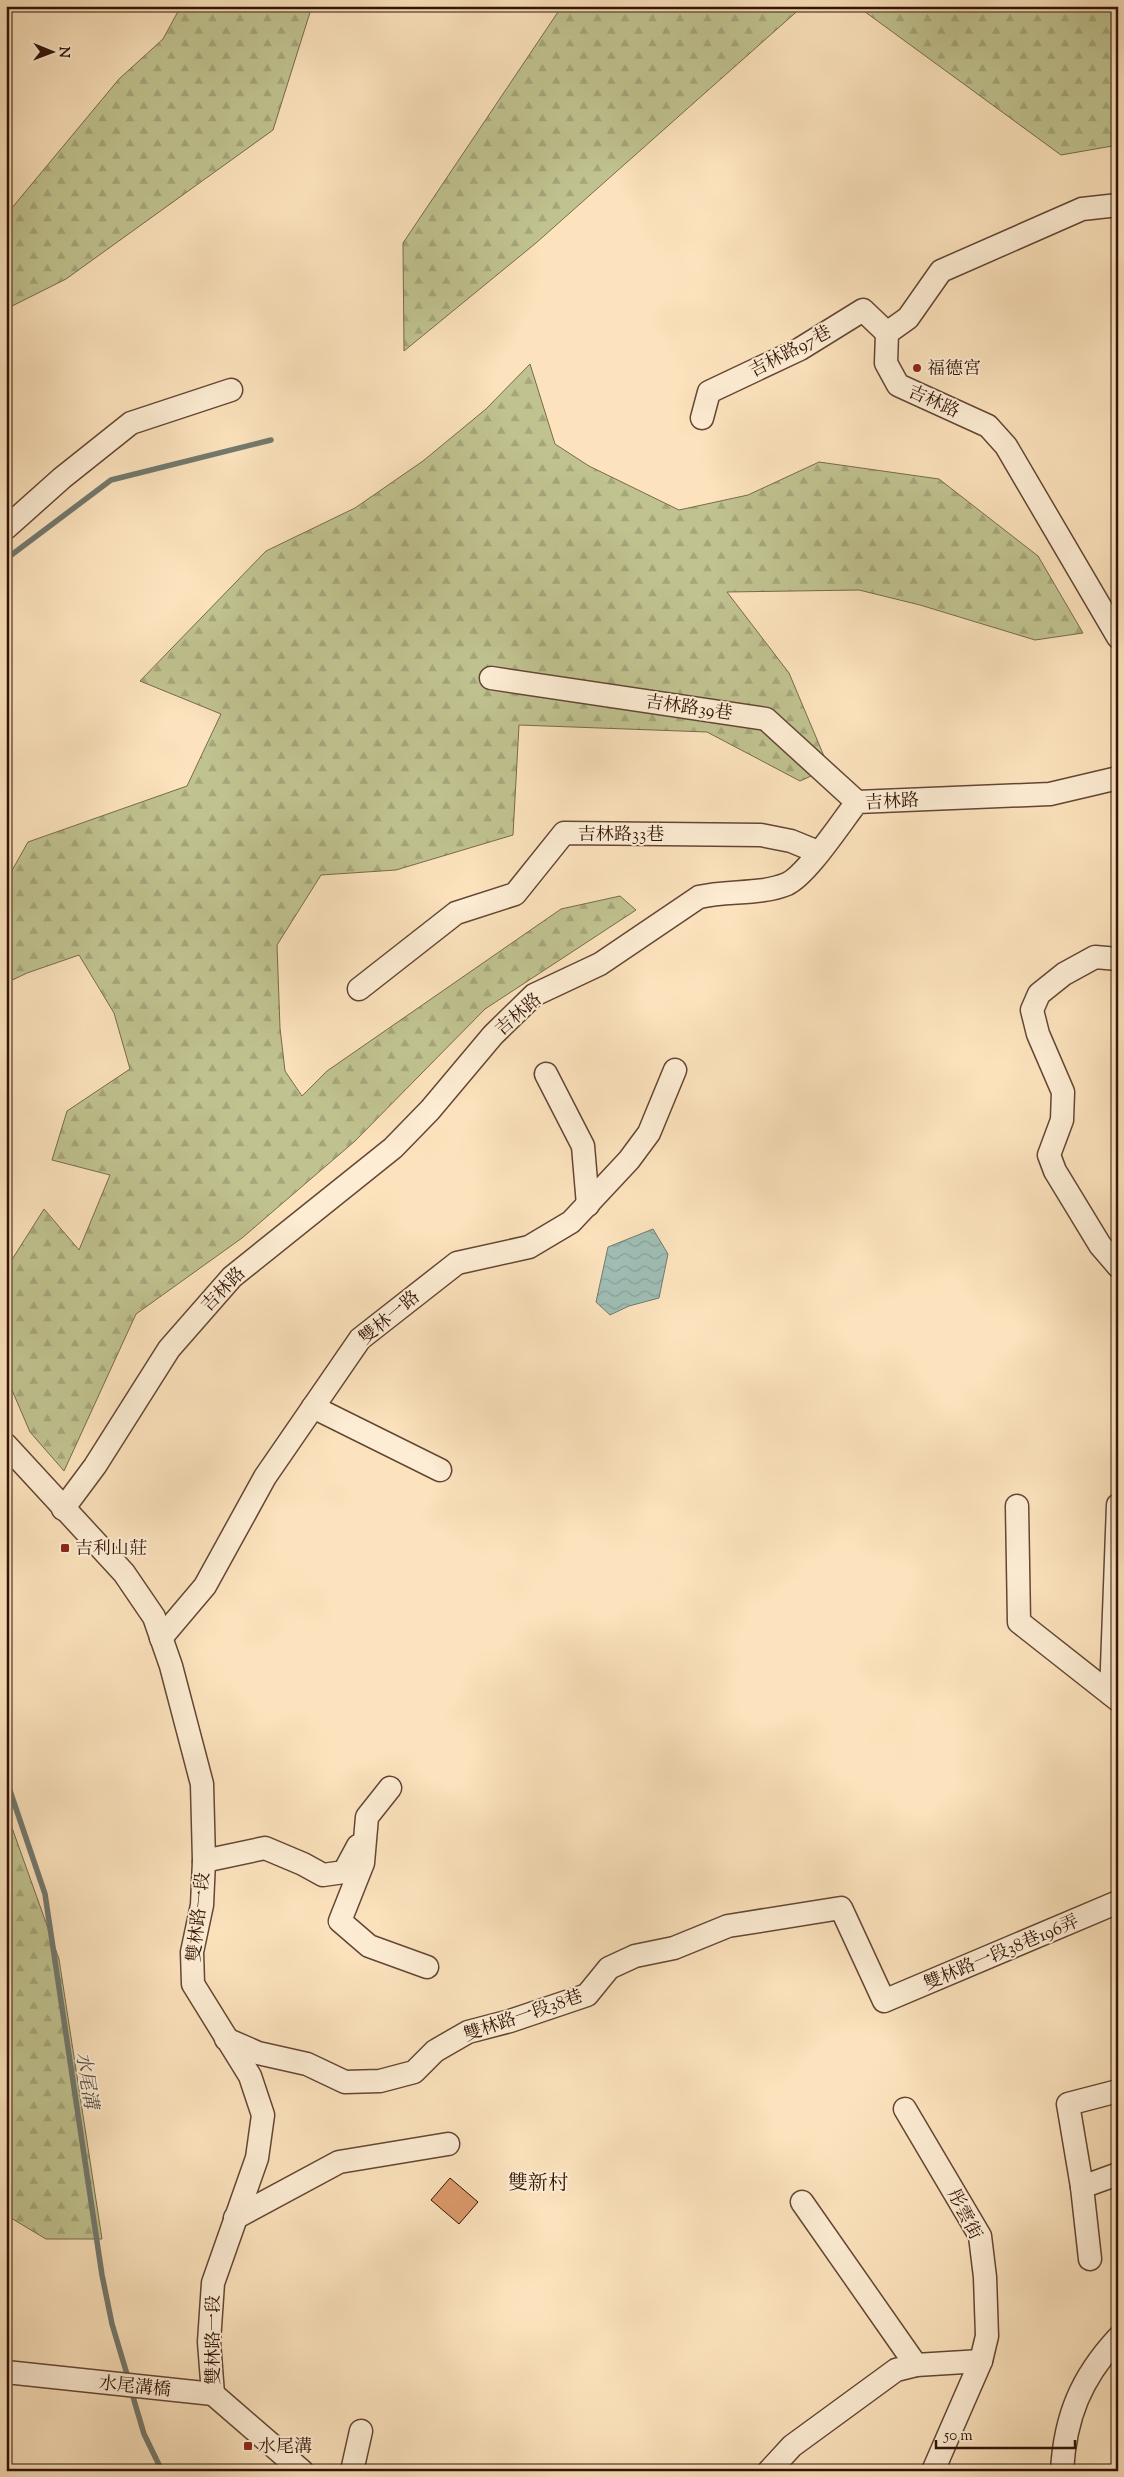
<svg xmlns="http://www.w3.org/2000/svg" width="1124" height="2477" font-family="'Sorts Mill Goudy','Noto Serif TC',serif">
  <defs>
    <pattern id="forest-firs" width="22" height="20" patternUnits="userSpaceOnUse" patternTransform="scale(1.25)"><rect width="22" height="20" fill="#c0c390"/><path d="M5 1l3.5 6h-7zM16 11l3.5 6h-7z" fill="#a5a67b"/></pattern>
    <pattern id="water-waves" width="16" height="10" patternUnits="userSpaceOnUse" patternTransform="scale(1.25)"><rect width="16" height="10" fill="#9fbeb5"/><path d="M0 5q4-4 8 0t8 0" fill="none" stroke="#89a29a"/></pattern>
  </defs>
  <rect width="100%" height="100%" fill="#fce3bd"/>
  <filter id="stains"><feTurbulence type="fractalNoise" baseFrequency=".004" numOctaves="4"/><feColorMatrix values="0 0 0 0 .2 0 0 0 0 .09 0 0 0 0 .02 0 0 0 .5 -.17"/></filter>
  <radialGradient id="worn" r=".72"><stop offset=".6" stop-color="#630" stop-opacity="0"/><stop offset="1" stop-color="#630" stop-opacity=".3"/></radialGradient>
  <g fill="url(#forest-firs)" stroke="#786a4c">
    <polygon points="181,6 312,6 273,130 66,279 6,309 6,215 119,79 163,39"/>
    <polygon points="562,6 803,6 536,243 404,351 403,243"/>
    <polygon points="857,6 1097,6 1118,14 1118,145 1061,155"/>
    <polygon points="530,364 555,444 589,466 679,510 748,495 819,462 939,479 1038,556 1083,633 1035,640 920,605 859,590 727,592 789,673 829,768 800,781 707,732 519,725 513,835 396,870 321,875 277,945 280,1028 285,1071 302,1096 327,1071 561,909 620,896 636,910 485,1009 355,1141 242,1238 136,1314 64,1471 30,1432 6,1376 6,1269 44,1209 79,1250 110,1175 52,1160 67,1111 130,1069 114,1013 79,955 27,973 6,983 6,881 28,842 187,786 221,714 140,681 266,551 355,508 423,461 486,409"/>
    <polygon points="6,1811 59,1959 102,2239 46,2239 6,2215"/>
  </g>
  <polygon fill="url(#water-waves)" stroke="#73796f" points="653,1229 668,1254 659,1298 629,1306 610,1315 596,1302 608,1247"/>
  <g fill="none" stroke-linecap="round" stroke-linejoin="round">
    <g stroke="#73796f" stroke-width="5.5">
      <polyline points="6,559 111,480 271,440"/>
      <polyline points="6,1779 45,1894 102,2275 112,2324 129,2381"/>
      <polyline points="131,2390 144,2434 162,2471"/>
    </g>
  </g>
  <polygon fill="#dc996b" stroke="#311207" points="450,2178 478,2202 459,2224 431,2200"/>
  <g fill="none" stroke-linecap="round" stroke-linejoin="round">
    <defs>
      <g id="minor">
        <polyline points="1118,205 1082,209 941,271 908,318 887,333 886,363 898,385 988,426 1006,446 1118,637"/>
        <polyline points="702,418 709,392 800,349 863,310 887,333"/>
        <polyline points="6,528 62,478 131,423 231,390"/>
        <polyline points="491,678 766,719 857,802"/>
        <polyline points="1118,959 1095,957 1064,974 1039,994 1032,1010 1038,1034 1063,1092 1062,1120 1049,1155 1055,1171 1100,1245 1118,1266"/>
        <polyline points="359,989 456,913 515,894 564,833 761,835 791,841 818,852"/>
        <polyline points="546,1074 583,1146 588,1205"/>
        <polyline points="313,1407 440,1470"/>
        <polyline points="6,1445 124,1573 154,1617 171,1666 202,1784 204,1861 202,1905 192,1952 193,1984 250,2076 263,2115 257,2158 213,2283 209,2342 213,2394"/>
        <polyline points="1017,1506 1019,1622 1118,1700"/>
        <path d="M 63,1509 L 95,1466 L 169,1349 L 232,1277 L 393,1148 L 430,1110 L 493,1035 L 534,995 L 600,964 L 699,897 C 727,890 761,895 787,884 C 807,875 842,821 857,802 L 1050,794 L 1118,778"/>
        <polyline points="161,1638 205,1586 265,1477 360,1339 457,1263 529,1247 571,1222 629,1160 649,1133 675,1070"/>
        <polyline points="1111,1694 1118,1505"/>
        <polyline points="390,1788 367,1817 363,1863 340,1921 369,1946 427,1967"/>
        <polyline points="204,1861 265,1848 303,1864 323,1875 344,1872 358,1846"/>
        <polyline points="226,2039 258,2053 307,2064 345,2082 380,2081 414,2072 435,2051 468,2032 510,2021 587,1995 609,1968 635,1956 674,1948 728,1926 841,1908 884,2001 1118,1902"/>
        <polyline points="905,2109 980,2236 985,2277 987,2336 981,2361 933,2471"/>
        <polyline points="1082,2187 1118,2174"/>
        <polyline points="802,2202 916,2365"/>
        <polyline points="235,2218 339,2162 448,2144"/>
        <polyline points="1090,2259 1082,2187 1068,2104 1118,2091"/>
        <polyline points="6,2372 213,2394"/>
        <polyline points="213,2394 302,2471"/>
        <polyline points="352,2471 361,2431"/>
        <polyline points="769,2471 792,2446 896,2370 916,2365 981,2361"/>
        <path d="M 1062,2471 C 1065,2417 1081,2378 1118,2338"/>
      </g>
    </defs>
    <use href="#minor" stroke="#644634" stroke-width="25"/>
    <use href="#minor" stroke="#fdedd4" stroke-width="22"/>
  </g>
  <g fill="#8f2418" stroke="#fdedd4" stroke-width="2">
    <circle cx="917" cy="368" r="5"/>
    <rect x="60" y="1543" width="10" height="10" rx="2.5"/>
    <rect x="243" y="2441" width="10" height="10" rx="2.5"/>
  </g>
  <g text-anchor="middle" stroke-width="4" stroke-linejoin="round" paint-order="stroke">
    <g font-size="18" fill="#311207" stroke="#fdedd4">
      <text transform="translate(790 351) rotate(-28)" y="6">吉林路97巷</text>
      <text transform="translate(934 401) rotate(24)" y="6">吉林路</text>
      <text transform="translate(689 707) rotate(8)" y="6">吉林路39巷</text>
      <text transform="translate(892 801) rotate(-3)" y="6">吉林路</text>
      <text x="621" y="840">吉林路33巷</text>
      <text transform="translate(518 1014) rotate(-41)" y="6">吉林路</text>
      <text transform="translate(223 1289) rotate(-46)" y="6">吉林路</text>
      <text transform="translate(389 1317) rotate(-40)" y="6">雙林一路</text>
      <text transform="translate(198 1917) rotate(-84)" y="6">雙林路一段</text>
      <text transform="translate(1001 1952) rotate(-23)" y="6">雙林路一段38巷196弄</text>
      <text transform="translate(523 2015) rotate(-19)" y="6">雙林路一段38巷</text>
      <text transform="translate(965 2214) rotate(63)" y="6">彤雲街</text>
      <text transform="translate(213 2340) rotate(-90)" y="6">雙林路一段</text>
      <text transform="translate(135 2386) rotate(6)" y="6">水尾溝橋</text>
    </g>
    <g font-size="18" fill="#311207" stroke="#fdedd4" text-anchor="start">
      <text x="927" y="374">福德宮</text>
      <text x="75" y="1554">吉利山莊</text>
      <text x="258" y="2452">水尾溝</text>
    </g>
    <g font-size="19" font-style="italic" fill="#584e44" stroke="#fdedd4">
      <text transform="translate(88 2080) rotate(81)" y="7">水尾溝</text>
    </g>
    <g font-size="20" fill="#311207" stroke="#fdedd4">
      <text x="538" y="2189">雙新村</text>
    </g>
  </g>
  <rect width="1124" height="2477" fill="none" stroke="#fce3bd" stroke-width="25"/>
  <rect x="8" y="8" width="1109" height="2462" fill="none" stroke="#311207" stroke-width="2.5"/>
  <rect x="12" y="12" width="1099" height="2452" fill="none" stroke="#311207"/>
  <g transform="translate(52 52) rotate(91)" stroke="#fdedd4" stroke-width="4" paint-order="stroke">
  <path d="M0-4L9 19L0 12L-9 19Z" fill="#311207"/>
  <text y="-8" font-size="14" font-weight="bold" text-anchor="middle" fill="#311207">N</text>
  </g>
  <path d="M936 2440v8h139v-8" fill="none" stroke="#311207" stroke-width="2.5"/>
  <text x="944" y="2440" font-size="15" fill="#311207" stroke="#fdedd4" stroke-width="4" paint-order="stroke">50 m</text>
  <rect width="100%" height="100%" filter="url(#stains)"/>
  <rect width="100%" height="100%" fill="url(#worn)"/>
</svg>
